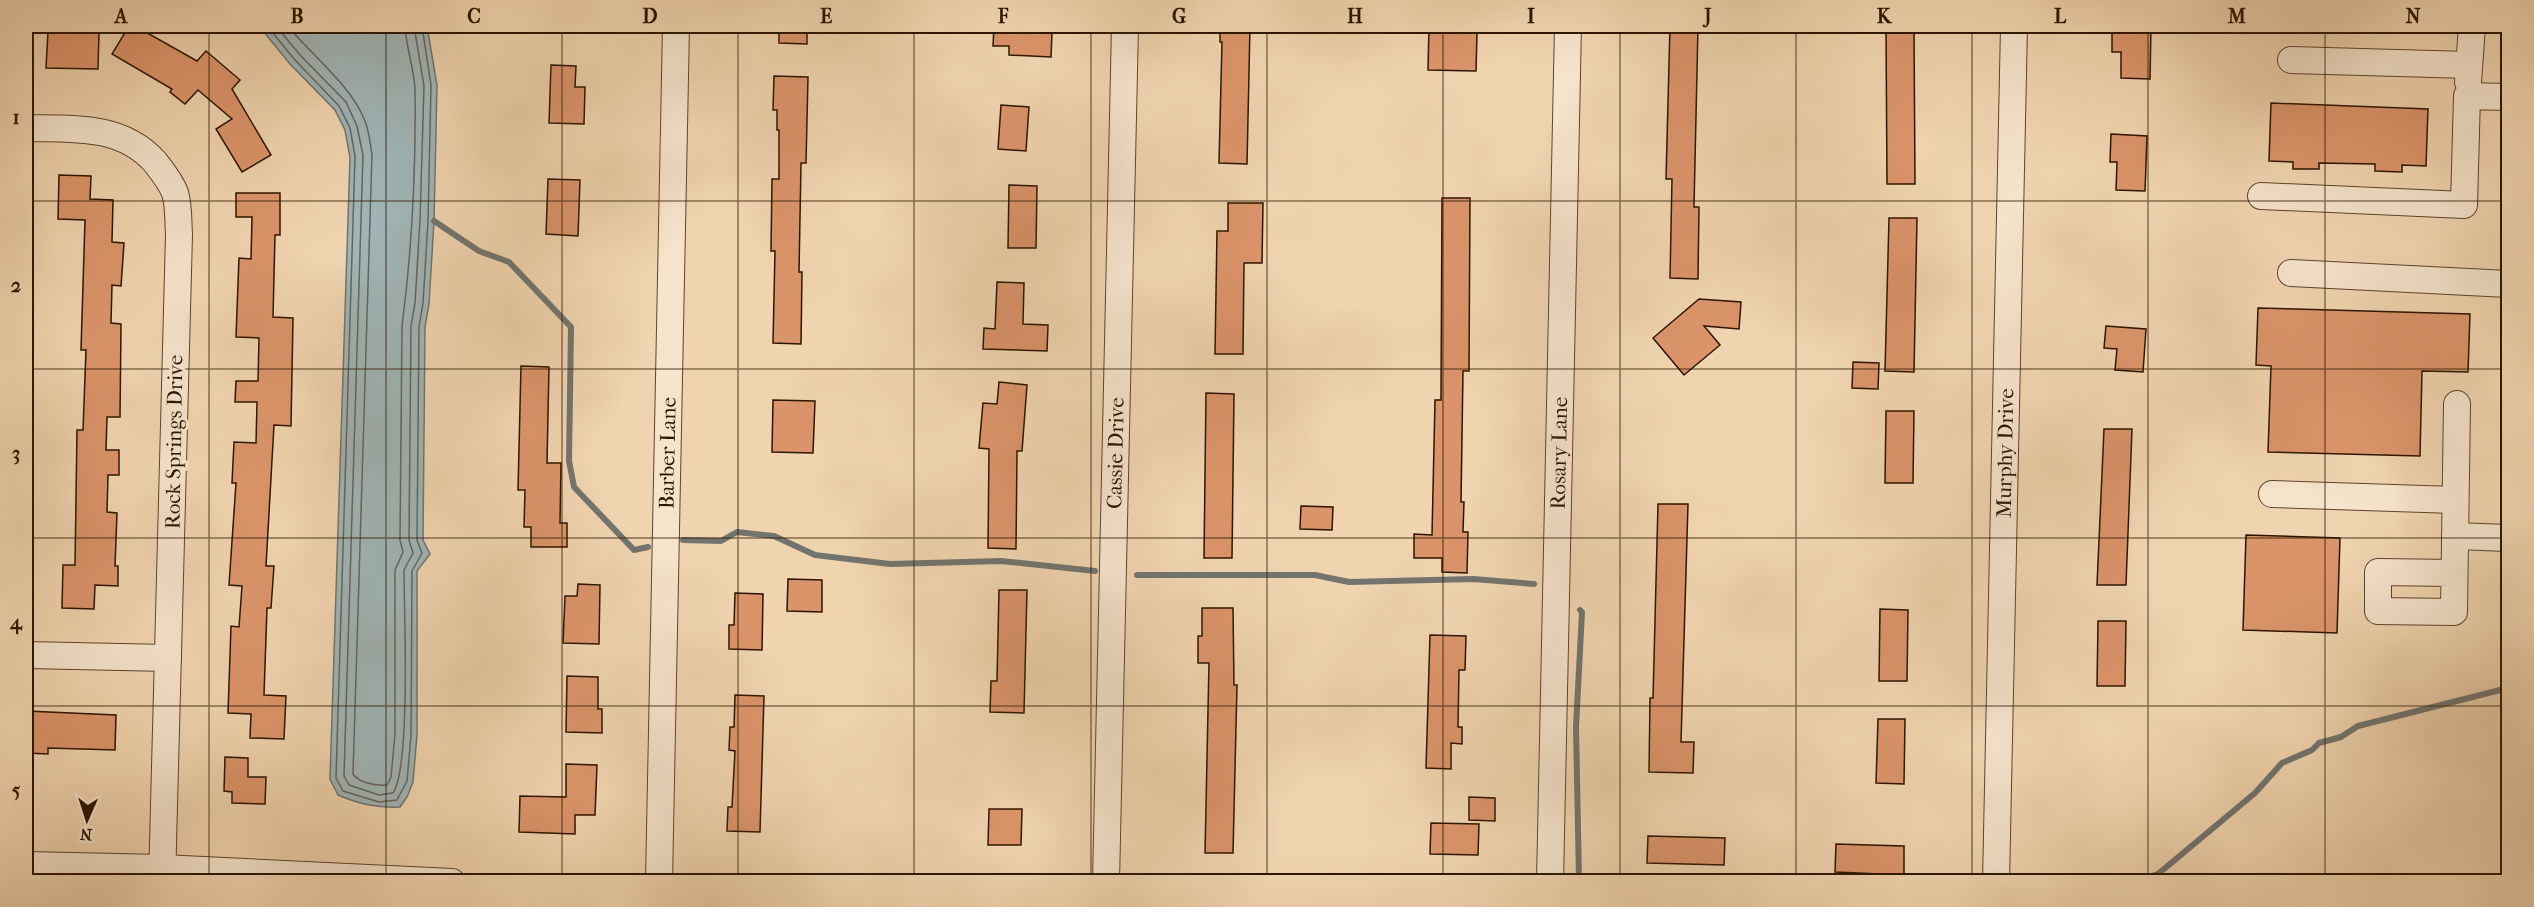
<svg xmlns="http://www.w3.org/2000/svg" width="2534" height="907" font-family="'IM FELL French Canon',serif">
  <rect width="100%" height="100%" fill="#f0d4af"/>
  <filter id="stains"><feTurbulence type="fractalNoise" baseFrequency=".00333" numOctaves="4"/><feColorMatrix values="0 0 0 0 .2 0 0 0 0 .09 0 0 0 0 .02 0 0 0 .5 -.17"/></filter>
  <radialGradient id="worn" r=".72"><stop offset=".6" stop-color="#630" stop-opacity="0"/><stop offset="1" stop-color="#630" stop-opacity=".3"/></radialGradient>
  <path fill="#a0b5b7" stroke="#72756e" stroke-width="1.5" d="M 259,26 L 427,26 L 437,85 L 434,221 L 429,304 L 425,327 L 423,540 L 430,554 L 417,571 L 417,735 L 413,782 L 407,797 L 400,807 C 376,808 359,804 338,795 L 330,779 L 350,157 L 345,130 L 335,110 L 290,64 Z"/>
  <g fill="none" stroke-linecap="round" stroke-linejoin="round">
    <g stroke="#66655c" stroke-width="1.5">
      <polyline points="267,26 295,60 339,106 350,128 355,156 336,778 343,791 379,802 397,800 407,781 411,735 412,571 422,553 417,540 419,327 423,303 428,221 431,85 422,26"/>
      <path d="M 276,26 L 300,55 L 346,102 L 357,126 L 363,155 L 344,776 L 349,785 L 379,795 L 393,793 C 411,766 404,611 404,570 L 413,553 L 409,540 L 411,326 L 415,303 L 420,220 L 424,86 L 414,26"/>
      <path d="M 288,26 C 312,56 351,85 365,121 C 369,131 370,143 372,154 L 353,774 C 359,783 377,786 387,785 L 391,777 L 395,734 L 395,570 L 403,552 L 400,540 L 402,326 C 412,250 416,166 415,89 C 414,68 406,47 405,26"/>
    </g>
    <g stroke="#72756e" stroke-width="6">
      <polyline points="434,221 479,251 509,262 571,327 569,461 574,487 634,550 648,547"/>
      <polyline points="683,540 721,541 737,532 774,536 815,555 890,564 1001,561 1095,571"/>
      <polyline points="1137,575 1315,575 1349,582 1473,579 1534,584"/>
      <polyline points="1580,610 1582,612 1576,727 1579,879 1587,882"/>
      <polyline points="2134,882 2158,874 2255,793 2282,763 2312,750 2319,743 2341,737 2358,726 2508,688"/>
    </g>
  </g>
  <g fill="#db946a" stroke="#2c1500" stroke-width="1.5">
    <polygon points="129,26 135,26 197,61 206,51 240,80 232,89 271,155 242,172 216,129 232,119 198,90 185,104 170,92 172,89 112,54"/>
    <polygon points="779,26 807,26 807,44 779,43"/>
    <polygon points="994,26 1038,26 1038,32 1052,33 1051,57 1009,55 1009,46 993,46"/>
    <polygon points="1220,26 1250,26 1247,164 1219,163 1222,42 1220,42"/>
    <polygon points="1429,26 1459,26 1459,33 1477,33 1476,71 1428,70"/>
    <polygon points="1670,26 1698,26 1694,207 1699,207 1698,279 1670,278 1672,179 1666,179"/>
    <polygon points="2112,26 2151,26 2150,79 2121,78 2121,52 2112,52"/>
    <polygon points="1886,27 1914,28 1915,184 1887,184"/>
    <polygon points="48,31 99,33 98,69 46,68"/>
    <polygon points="551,65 576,66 575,87 585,87 584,124 549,123"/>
    <polygon points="774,76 808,77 806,163 801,163 799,272 802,272 801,344 773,343 775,251 771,251 772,179 779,179 779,130 777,130 777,110 773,110"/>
    <polygon points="2271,103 2428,109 2426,166 2402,165 2402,172 2375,171 2375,164 2319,163 2319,169 2293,169 2293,162 2269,161"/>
    <polygon points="1001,105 1029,107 1026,151 998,149"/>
    <polygon points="2111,134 2147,136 2145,191 2116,190 2117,162 2110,162"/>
    <polygon points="59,175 91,176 90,199 113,200 112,242 124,243 121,286 112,285 111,323 121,324 120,417 107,417 106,450 119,450 119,475 108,475 107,512 117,513 115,566 118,566 118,586 95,585 94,609 62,608 63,565 75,565 77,430 83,430 86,350 81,350 85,220 58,219"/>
    <polygon points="548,179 580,180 578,236 546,234"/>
    <polygon points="1009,185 1037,186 1036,248 1008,248"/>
    <polygon points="236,193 280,193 280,235 275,235 273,317 293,318 291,426 274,425 266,566 274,566 271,608 267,608 264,695 286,696 284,739 250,738 251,714 228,713 231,626 239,627 242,586 229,585 236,483 232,483 234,442 256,443 257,402 235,402 236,381 258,381 259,338 236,337 239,258 251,259 252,217 236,217"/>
    <polygon points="1442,198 1470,198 1469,371 1463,371 1461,502 1464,502 1463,532 1468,532 1467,573 1442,572 1442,558 1414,558 1414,534 1432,535 1435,400 1441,400"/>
    <polygon points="1228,203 1263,203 1262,263 1244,263 1243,354 1215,354 1217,231 1228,231"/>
    <polygon points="1889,218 1917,218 1914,372 1885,371"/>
    <polygon points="997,282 1024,283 1023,324 1048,325 1047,351 983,349 984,328 995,329"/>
    <polygon points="1699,299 1741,302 1739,329 1704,326 1720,345 1684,375 1653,338"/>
    <polygon points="2258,308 2470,314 2468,372 2422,371 2420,456 2268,452 2271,366 2256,365"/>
    <polygon points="2106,326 2146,329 2143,372 2115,370 2117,349 2104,348"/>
    <polygon points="1853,362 1879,363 1878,389 1852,388"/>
    <polygon points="521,366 549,367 547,463 561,463 560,523 567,523 567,547 531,547 531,527 524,527 525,490 518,490"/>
    <polygon points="999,382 1027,385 1022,451 1017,451 1016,549 988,548 989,449 979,448 983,403 997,404"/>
    <polygon points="1206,393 1234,394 1232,558 1204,558"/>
    <polygon points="773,400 815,401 813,453 772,452"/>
    <polygon points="1886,411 1914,411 1913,483 1885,483"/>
    <polygon points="2104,429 2132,429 2126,585 2097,585"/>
    <polygon points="1658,504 1688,504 1681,742 1694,742 1693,773 1649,772 1650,698 1653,698"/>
    <polygon points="1301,506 1333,507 1332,530 1300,529"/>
    <polygon points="2246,535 2340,538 2337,633 2243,630"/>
    <polygon points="788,579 822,580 822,612 787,611"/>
    <polygon points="578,584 600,585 599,644 563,643 565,596 577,596"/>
    <polygon points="999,590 1027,590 1024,713 990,712 991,681 997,681"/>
    <polygon points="735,593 763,594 762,650 729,649 729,625 734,625"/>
    <polygon points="1202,608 1233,608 1234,685 1237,685 1233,853 1205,853 1209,663 1198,663 1198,636 1202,636"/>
    <polygon points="1880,609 1908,610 1907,681 1879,681"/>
    <polygon points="2098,621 2126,621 2125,686 2097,686"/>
    <polygon points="1430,635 1466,636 1465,670 1459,670 1458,727 1462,727 1462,744 1451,743 1451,769 1426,768"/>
    <polygon points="567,676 598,677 598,709 602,709 602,733 566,732"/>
    <polygon points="735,695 764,696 760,832 727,831 728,807 732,807 735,751 729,750 730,727 734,727"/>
    <polygon points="26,711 116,715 115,750 48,748 48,754 26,753"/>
    <polygon points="1878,719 1905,719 1904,784 1876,783"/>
    <polygon points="225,757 248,758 248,777 266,777 265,804 232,803 232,792 224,791"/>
    <polygon points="566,764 597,765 595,815 575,815 575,834 519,832 520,796 566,797"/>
    <polygon points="1469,797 1495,798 1495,821 1469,820"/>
    <polygon points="989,809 1022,809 1021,845 988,845"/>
    <polygon points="1431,823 1479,824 1478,855 1430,854"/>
    <polygon points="1648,836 1725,838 1724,865 1647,863"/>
    <polygon points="1836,844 1904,846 1904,875 1835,872"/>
  </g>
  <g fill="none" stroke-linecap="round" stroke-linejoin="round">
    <defs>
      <g id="minor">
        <polyline points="2291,60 2469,65"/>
        <polyline points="2468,82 2472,26"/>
        <path d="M 26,128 C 72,129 121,124 155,162 C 162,171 171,182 175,193 C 179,205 178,221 179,234 L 162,882"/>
        <polyline points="2261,196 2464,205 2467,96 2508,97"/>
        <polyline points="2291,273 2508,284"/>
        <polyline points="2272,494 2455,500"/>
        <polyline points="2455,536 2508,538"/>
        <polyline points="2454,573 2378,572 2378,611 2454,612 2457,404"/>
        <polyline points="26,655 168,658"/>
        <polyline points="26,865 162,868 452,882"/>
        <path id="s1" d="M 659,882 L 676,26"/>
        <path id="s2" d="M 1106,882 L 1125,26"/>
        <path id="s3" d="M 1550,882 L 1568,26"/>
        <path id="s4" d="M 1996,882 L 2014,26"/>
      </g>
    </defs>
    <use href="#minor" stroke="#5d452c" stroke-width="28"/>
    <use href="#minor" stroke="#f5e3cb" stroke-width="26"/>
  </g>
  <path fill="none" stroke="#2c1500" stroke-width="1.5" stroke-opacity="0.55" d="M 209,26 L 209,882M 386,26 L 386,882M 562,26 L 562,882M 738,26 L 738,882M 914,26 L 914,882M 1091,26 L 1091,882M 1267,26 L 1267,882M 1443,26 L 1443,882M 1620,26 L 1620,882M 1796,26 L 1796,882M 1972,26 L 1972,882M 2148,26 L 2148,882M 2325,26 L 2325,882M 26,201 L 2508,201M 26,369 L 2508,369M 26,538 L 2508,538M 26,706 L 2508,706"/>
  <g text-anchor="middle" stroke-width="6" stroke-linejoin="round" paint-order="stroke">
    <g font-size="21" fill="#2c1500" stroke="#f5e3cb">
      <text transform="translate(174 442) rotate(-89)" y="7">Rock Springs Drive</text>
      <text dy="7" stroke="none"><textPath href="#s2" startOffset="429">Cassie Drive</textPath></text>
      <text dy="7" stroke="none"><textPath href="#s3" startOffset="429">Rosary Lane</textPath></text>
      <text dy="7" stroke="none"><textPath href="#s1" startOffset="429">Barber Lane</textPath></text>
      <text dy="7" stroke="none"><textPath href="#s4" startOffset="429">Murphy Drive</textPath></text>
    </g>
  </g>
  <rect width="2534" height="907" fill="none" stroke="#f0d4af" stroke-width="66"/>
  <g transform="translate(87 820) rotate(183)" stroke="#f5e3cb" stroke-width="4.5" paint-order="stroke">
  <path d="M0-4.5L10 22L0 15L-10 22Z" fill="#2c1500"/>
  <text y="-9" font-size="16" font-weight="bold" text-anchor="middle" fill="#2c1500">N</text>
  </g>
  <rect x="33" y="33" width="2468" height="841" fill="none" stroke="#2c1500" stroke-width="2"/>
  <g font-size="20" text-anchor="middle" font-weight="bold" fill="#2c1500">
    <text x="121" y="23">A</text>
    <text x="297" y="23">B</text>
    <text x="474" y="23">C</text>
    <text x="650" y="23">D</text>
    <text x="826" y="23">E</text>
    <text x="1003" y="23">F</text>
    <text x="1179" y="23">G</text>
    <text x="1355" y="23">H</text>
    <text x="1531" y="23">I</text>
    <text x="1708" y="23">J</text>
    <text x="1884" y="23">K</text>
    <text x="2060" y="23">L</text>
    <text x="2237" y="23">M</text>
    <text x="2413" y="23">N</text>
    <text x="16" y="124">1</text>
    <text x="16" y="292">2</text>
    <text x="16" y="460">3</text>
    <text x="16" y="629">4</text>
    <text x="16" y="797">5</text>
  </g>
  <rect width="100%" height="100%" filter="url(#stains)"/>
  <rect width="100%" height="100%" fill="url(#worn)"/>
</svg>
